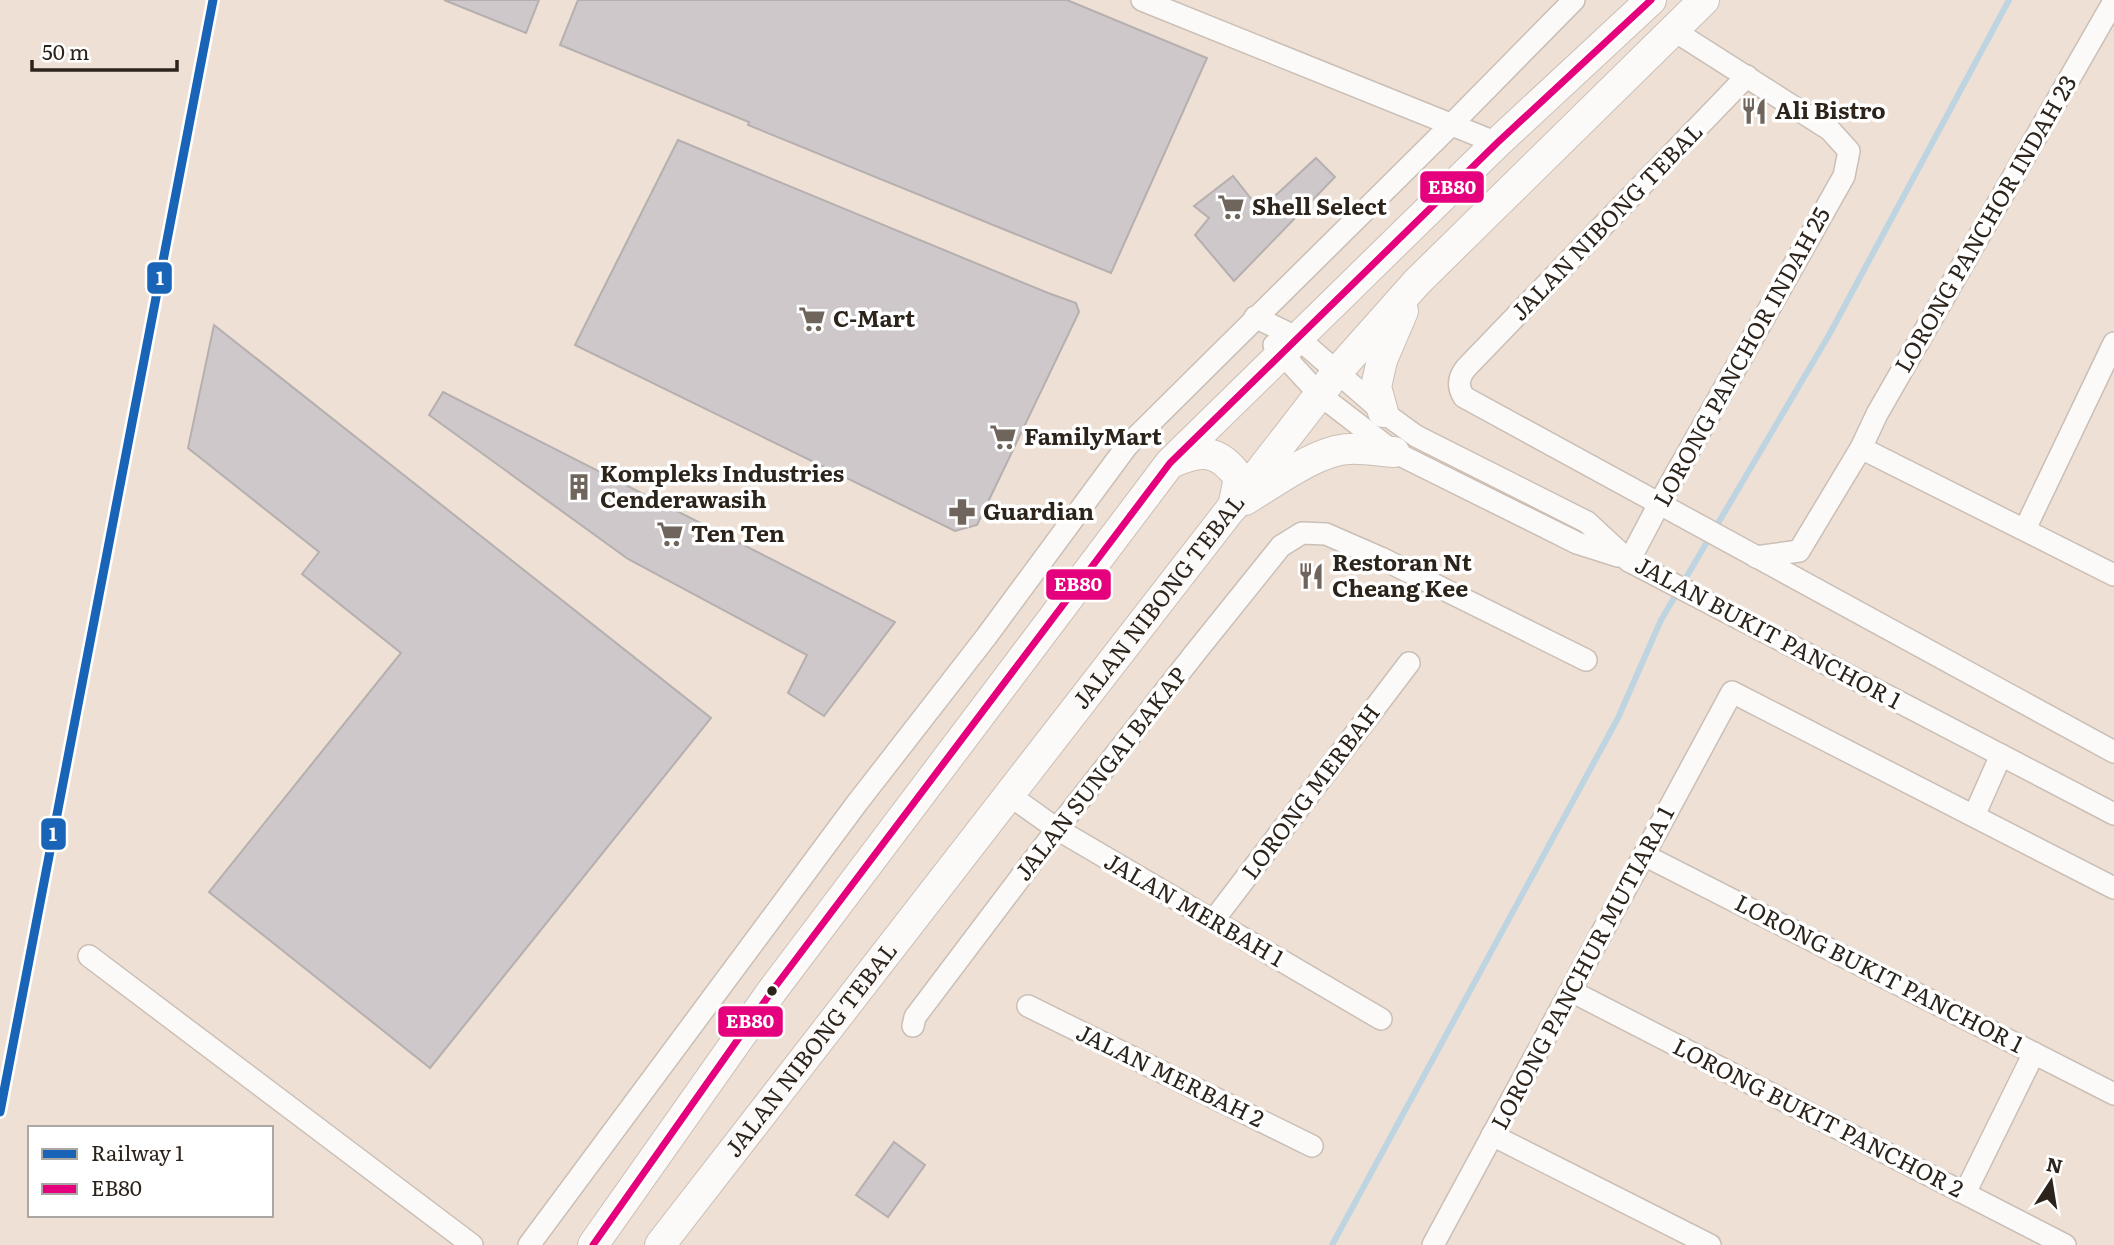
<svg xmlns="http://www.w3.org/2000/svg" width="2114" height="1245" font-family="Literata,serif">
  <rect width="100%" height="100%" fill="#eee0d4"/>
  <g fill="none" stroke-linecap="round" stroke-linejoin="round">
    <polyline stroke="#bed5e1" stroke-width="6" points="1332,1245 1618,718 1661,620 1829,335 2009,0"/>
  </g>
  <g fill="#cfc8ca" stroke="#b5afaf" stroke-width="2">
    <polygon points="444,0 539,0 526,33"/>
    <polygon points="578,0 1067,0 1207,58 1111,273 748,125 749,122 560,45"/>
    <polygon points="678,140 1048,293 1076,303 1079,312 977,525 955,531 575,345"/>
    <polygon points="1316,158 1335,177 1234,281 1195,235 1209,218 1194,206 1233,176 1260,210"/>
    <polygon points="214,325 711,718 430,1068 209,892 401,653 302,574 319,552 188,448"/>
    <polygon points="443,392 895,622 824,716 788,693 807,655 628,559 429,415"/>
    <polygon points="894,1142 925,1165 888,1217 856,1195"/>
  </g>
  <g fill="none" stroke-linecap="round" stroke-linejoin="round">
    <defs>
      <g id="minor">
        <polyline points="1142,0 1497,143"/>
        <path d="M 1747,76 L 1466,368 C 1458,378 1457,386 1464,397 L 2114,752"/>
        <polyline points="1255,317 1298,338 1383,412 1416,436 1587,522 1629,561 2114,814"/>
        <polyline points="1274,345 1320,395 1394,452 1577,543 1618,556"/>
        <polyline points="1861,448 2114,575"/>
        <polyline points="2025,529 2114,343"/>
        <polyline points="1756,557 1799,551 1861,448 1877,414 2114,1"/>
        <polyline points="1629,561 1659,504 1844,176 1849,151 1830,130 1673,30"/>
        <polyline points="1009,795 1057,829 1381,1019"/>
        <polyline points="1974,816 2001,755"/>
        <polyline points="1644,855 2114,1094"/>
        <polyline points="1213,921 1409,663"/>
        <polyline points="89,956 472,1245"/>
        <polyline points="1571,991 2065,1245"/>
        <polyline points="1028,1006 1312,1146"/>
        <polyline points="913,1026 915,1017 1057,829 1195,653 1281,546 1302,533 1326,534 1381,558 1586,660"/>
        <polyline points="1492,1135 1710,1245"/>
        <polyline points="1965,1193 2034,1053"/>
        <polyline points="529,1245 857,803 986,637 1127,446 1451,125 1574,0"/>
        <polyline points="1433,1245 1732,692 2114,888"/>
      </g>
      <g id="highway">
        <polyline points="1383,412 1376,387 1382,360 1403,311"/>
        <path d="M 1171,463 C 1201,449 1219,449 1239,478 L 1233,507"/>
        <path d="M 1245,500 C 1274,483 1317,450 1349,449 C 1364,448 1379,451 1394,452"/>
        <polyline points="593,1245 772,991 1170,463 1497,143 1651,0"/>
        <path id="s1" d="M 660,1245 L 1337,372 L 1417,282 L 1704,0"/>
      </g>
    </defs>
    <use href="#minor" stroke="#cabfb6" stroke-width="24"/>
    <use href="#highway" stroke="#cabfb6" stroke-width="32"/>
    <use href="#minor" stroke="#fcfaf9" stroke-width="21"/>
    <use href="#highway" stroke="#fcfaf9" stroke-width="30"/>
    <defs>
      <polyline id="bus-1" points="593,1245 772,991 1170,463 1497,143 1651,0"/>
    </defs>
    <use href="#bus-1" stroke="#fff" stroke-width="12"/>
    <use href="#bus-1" stroke="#e5007d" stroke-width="7"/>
    <defs>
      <polyline id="rail-1" points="0,1112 213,0"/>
    </defs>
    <use href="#rail-1" stroke="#fff" stroke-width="14"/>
    <use href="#rail-1" stroke="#1964b7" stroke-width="9"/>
  </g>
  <defs>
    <symbol id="restaurant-bare" viewBox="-9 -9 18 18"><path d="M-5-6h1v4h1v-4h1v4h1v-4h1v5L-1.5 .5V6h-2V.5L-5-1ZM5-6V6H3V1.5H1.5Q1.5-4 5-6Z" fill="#70655c" stroke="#fff" stroke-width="2.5" paint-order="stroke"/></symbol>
    <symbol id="supermarket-bare" viewBox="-9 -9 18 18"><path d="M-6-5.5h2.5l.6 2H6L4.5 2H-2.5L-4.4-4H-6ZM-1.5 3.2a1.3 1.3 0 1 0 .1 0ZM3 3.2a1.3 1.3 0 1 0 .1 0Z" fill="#70655c" stroke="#fff" stroke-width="2.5" paint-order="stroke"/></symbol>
    <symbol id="building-bare" viewBox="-9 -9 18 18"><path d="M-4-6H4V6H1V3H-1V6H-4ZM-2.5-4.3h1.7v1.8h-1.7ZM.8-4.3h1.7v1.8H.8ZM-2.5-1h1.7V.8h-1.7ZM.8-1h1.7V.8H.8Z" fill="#70655c" stroke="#fff" stroke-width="2.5" paint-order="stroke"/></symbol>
    <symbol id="pharmacy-bare" viewBox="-9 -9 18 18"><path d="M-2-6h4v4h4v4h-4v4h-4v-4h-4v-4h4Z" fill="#70655c" stroke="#fff" stroke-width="2.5" paint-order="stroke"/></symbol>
  </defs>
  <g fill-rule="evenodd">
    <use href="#restaurant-bare" x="1735" y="92" width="38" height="38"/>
    <use href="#supermarket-bare" x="1212" y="188" width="38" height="38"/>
    <use href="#supermarket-bare" x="793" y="300" width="38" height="38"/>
    <use href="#supermarket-bare" x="984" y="418" width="38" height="38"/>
    <use href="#building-bare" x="560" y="468" width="38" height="38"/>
    <use href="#pharmacy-bare" x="943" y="493" width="38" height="38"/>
    <use href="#supermarket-bare" x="651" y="515" width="38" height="38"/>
    <use href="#restaurant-bare" x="1292" y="557" width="38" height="38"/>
  </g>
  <circle fill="#2c231b" stroke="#fff" stroke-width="2.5" cx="772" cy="991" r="6"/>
  <g text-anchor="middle" stroke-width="7" stroke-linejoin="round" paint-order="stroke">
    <g font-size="23" font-weight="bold" fill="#2c231b" stroke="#fff" text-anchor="start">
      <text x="1775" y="119">Ali Bistro</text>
      <text x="1252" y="215">Shell Select</text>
      <text x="833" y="327">C-Mart</text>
      <text x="1024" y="445">FamilyMart</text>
      <text x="600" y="482">Kompleks Industries<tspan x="600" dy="26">Cenderawasih</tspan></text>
      <text x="983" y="520">Guardian</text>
      <text x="691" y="542">Ten Ten</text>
      <text x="1332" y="571">Restoran Nt<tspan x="1332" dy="26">Cheang Kee</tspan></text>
    </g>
    <g font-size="23" fill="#2c231b" stroke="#fff">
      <text transform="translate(1607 222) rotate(-46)" y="8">JALAN NIBONG TEBAL</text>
      <text transform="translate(1986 224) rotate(-60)" y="8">LORONG PANCHOR INDAH 23</text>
      <text transform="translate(1742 357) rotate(-61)" y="8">LORONG PANCHOR INDAH 25</text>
      <text dy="8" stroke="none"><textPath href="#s1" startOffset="814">JALAN NIBONG TEBAL</textPath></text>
      <text transform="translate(1768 633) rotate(28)" y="8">JALAN BUKIT PANCHOR 1</text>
      <text transform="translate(1101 774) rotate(-52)" y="8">JALAN SUNGAI BAKAP</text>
      <text transform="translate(1311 792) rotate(-53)" y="8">LORONG MERBAH</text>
      <text transform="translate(1194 910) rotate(30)" y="8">JALAN MERBAH 1</text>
      <text transform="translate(1583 968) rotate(-62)" y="8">LORONG PANCHUR MUTIARA 1</text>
      <text transform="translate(1879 974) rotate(27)" y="8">LORONG BUKIT PANCHOR 1</text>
      <text dy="8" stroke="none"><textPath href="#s1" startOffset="247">JALAN NIBONG TEBAL</textPath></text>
      <text transform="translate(1170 1076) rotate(26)" y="8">JALAN MERBAH 2</text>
      <text transform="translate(1818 1118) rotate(27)" y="8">LORONG BUKIT PANCHOR 2</text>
    </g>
  </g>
  <g stroke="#fff" stroke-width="2.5">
    <rect x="1419" y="170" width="66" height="34" rx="7" fill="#e5007d"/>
    <rect x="146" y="261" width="27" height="34" rx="7" fill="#1964b7"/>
    <rect x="1045" y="568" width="67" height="33" rx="7" fill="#e5007d"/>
    <rect x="40" y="817" width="27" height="34" rx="7" fill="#1964b7"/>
    <rect x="717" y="1005" width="67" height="33" rx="7" fill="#e5007d"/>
  </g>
  <g font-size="19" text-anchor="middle" font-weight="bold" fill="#fff">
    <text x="1452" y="194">EB80</text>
    <text x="160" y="285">1</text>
    <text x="1078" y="591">EB80</text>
    <text x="53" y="841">1</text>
    <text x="750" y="1028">EB80</text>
  </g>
  <rect x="28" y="1126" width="245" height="91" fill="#ffffff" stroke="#aba7a4" stroke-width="2"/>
  <rect x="42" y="1149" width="35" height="10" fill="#1964b7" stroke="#aba7a4" stroke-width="2"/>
  <text x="91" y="1161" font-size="21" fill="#2c231b">Railway 1</text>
  <rect x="42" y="1184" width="35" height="10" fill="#e5007d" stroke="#aba7a4" stroke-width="2"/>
  <text x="91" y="1196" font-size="21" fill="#2c231b">EB80</text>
  <g transform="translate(2051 1182) rotate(12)" stroke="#ffffff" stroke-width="5" paint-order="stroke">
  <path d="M0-5L12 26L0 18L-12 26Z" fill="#2c231b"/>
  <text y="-10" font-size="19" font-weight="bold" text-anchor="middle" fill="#2c231b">N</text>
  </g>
  <path d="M32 60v10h145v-10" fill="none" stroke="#2c231b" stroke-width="3.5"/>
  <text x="42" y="60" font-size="21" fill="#2c231b" stroke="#ffffff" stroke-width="5" paint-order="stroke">50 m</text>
</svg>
